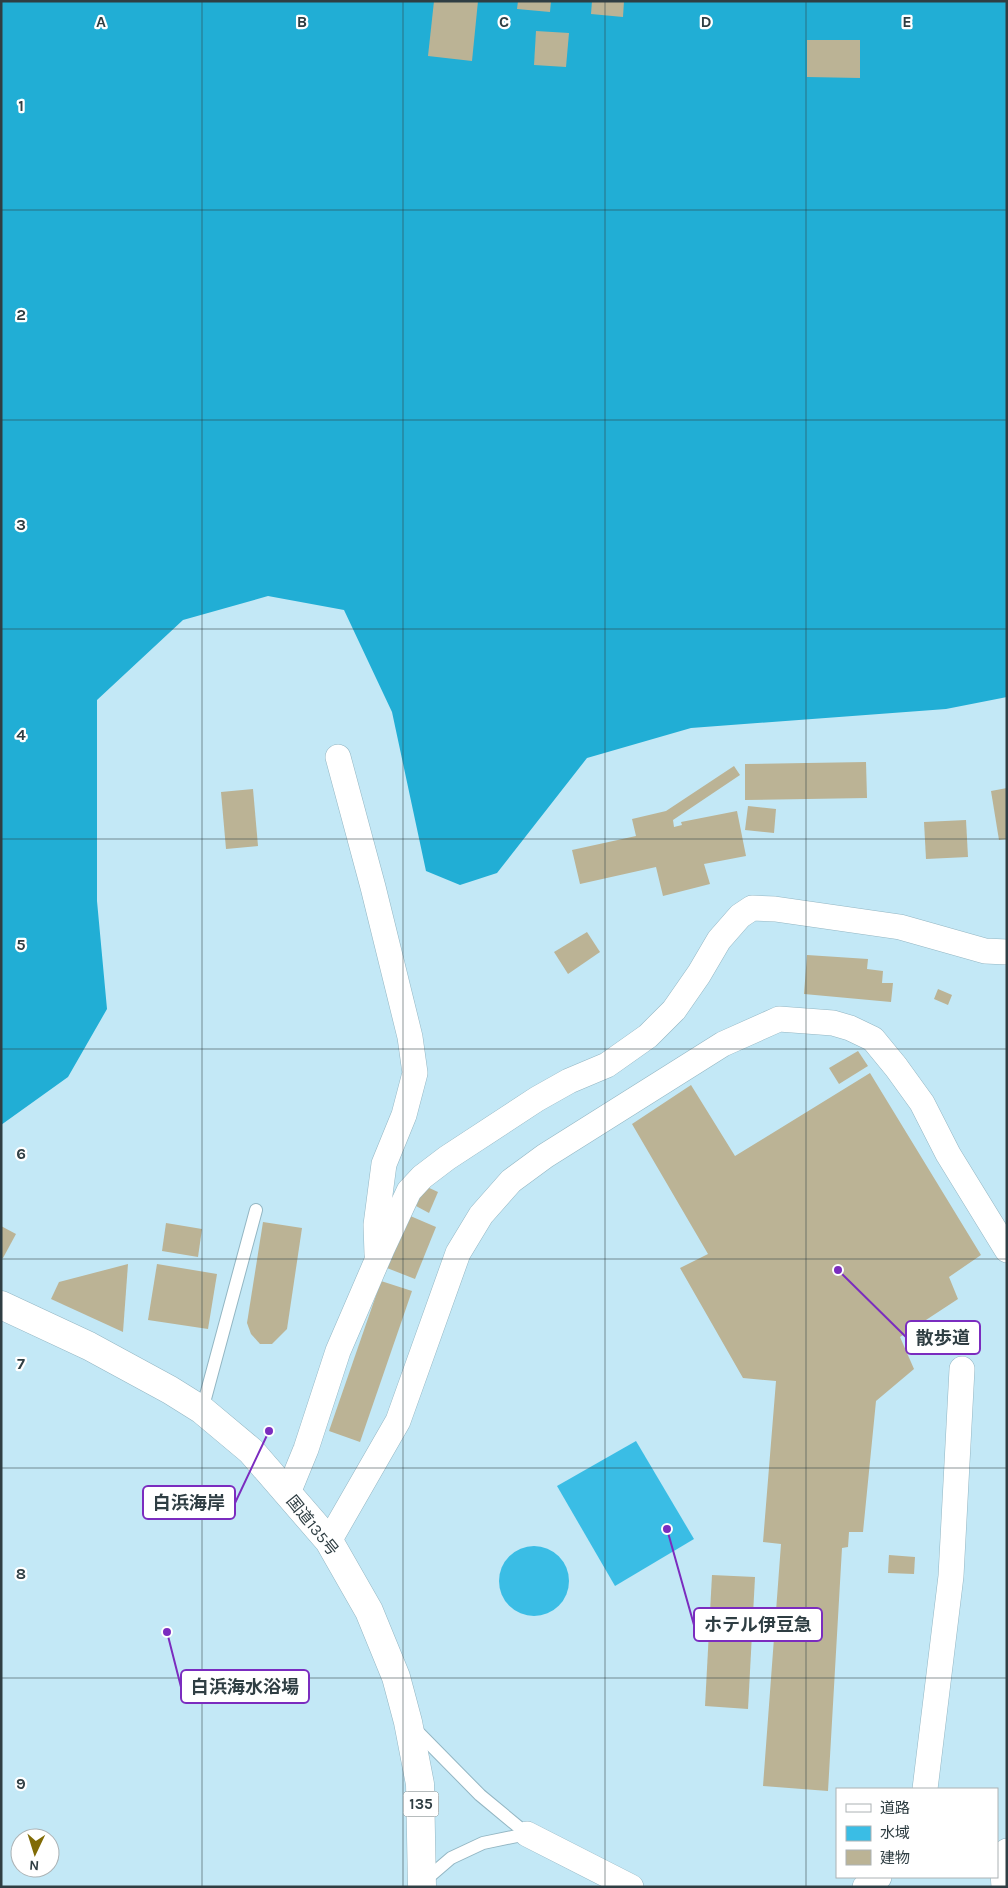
<svg xmlns="http://www.w3.org/2000/svg" width="1008" height="1888" font-family="Karla,'Noto Sans JP',sans-serif">
  <rect width="100%" height="100%" fill="#c3e8f6"/>
  <polygon fill="#21aed5" points="1,1 1007,1 1007,697 946,709 691,728 587,758 497,873 460,885 426,871 392,712 344,610 268,596 183,620 97,700 97,901 107,1009 68,1077 1,1125"/>
  <g fill="#3abde5">
    <polygon points="636,1441 694,1539 615,1586 557,1486"/>
    <circle cx="534" cy="1581" r="35"/>
  </g>
  <g fill="#bbb395">
    <polygon points="434,1 478,1 472,61 428,56"/>
    <polygon points="518,1 551,1 550,12 517,9"/>
    <polygon points="592,1 624,1 623,17 591,14"/>
    <polygon points="536,31 569,33 566,67 534,65"/>
    <polygon points="807,40 860,40 860,78 807,77"/>
    <polygon points="866,762 867,798 745,800 745,764"/>
    <polygon points="734,766 740,775 673,820 674,827 682,825 681,822 737,811 746,856 704,864 710,884 663,896 656,867 580,884 572,850 636,836 632,819 666,811"/>
    <polygon points="1007,788 1007,839 999,840 991,791"/>
    <polygon points="253,789 258,846 226,849 221,792"/>
    <polygon points="748,806 776,809 774,833 745,830"/>
    <polygon points="966,820 968,857 926,859 924,822"/>
    <polygon points="587,932 600,952 568,974 554,952"/>
    <polygon points="807,955 868,959 867,969 883,971 882,983 893,983 891,1002 804,994"/>
    <polygon points="938,989 952,995 948,1005 934,999"/>
    <polygon points="858,1051 868,1066 839,1084 829,1068"/>
    <polygon points="870,1073 981,1255 949,1277 958,1299 900,1337 914,1369 876,1401 863,1532 849,1532 848,1547 842,1548 828,1791 763,1786 781,1544 763,1542 776,1381 743,1378 680,1268 708,1254 632,1124 691,1085 735,1156"/>
    <polygon points="425,1186 438,1192 429,1213 416,1206"/>
    <polygon points="408,1215 436,1227 415,1279 387,1268"/>
    <polygon points="263,1222 302,1228 287,1329 272,1344 260,1344 251,1334 247,1323"/>
    <polygon points="166,1223 202,1229 198,1257 162,1251"/>
    <polygon points="1,1226 16,1234 3,1258 1,1258"/>
    <polygon points="128,1264 123,1332 51,1299 59,1282"/>
    <polygon points="157,1264 217,1274 208,1329 148,1320"/>
    <polygon points="381,1281 412,1291 360,1442 329,1431"/>
    <polygon points="889,1555 915,1557 914,1574 888,1573"/>
    <polygon points="712,1575 755,1577 748,1709 705,1706"/>
  </g>
  <g fill="none" stroke-linecap="round" stroke-linejoin="round">
    <defs>
      <g id="service">
        <polyline points="202,1410 256,1210"/>
        <polyline points="413,1727 480,1795 527,1834"/>
        <polyline points="423,1882 451,1858 483,1843 527,1834"/>
      </g>
      <g id="minor">
        <polyline points="338,757 373,887 410,1037 415,1073 404,1115 384,1164 376,1225 377,1254"/>
        <polyline points="288,1493 306,1449 338,1351 382,1249 409,1191 422,1177 447,1158 537,1099 569,1081 607,1065 648,1036 674,1010 699,974 719,940 740,916 752,908 775,909 900,927 985,951 1007,952"/>
        <polyline points="329,1541 398,1421 458,1253 481,1215 511,1181 545,1156 723,1044 779,1019 833,1023 850,1028 873,1039 896,1067 922,1103 948,1154 1007,1250"/>
        <polyline points="925,1789 951,1576 962,1369"/>
        <polyline points="527,1834 631,1887"/>
        <polyline points="865,1887 879,1877"/>
        <polyline points="1004,1887 1003,1873 1007,1851"/>
      </g>
      <polyline id="trunk" points="1,1305 89,1346 170,1390 202,1410 251,1451 329,1541 369,1611 396,1677 408,1722 420,1784 422,1887"/>
    </defs>
    <use href="#service" stroke="#93b6c3" stroke-width="14"/>
    <use href="#minor" stroke="#93b6c3" stroke-width="26"/>
    <use href="#trunk" stroke="#93b6c3" stroke-width="29"/>
    <use href="#service" stroke="#fff" stroke-width="12"/>
    <use href="#minor" stroke="#fff" stroke-width="25"/>
    <use href="#trunk" stroke="#fff" stroke-width="28"/>
  </g>
  <path fill="none" stroke="#2f3e43" stroke-width="1" stroke-opacity="0.55" d="M 202,1 L 202,1887M 403,1 L 403,1887M 605,1 L 605,1887M 806,1 L 806,1887M 1,210 L 1007,210M 1,420 L 1007,420M 1,629 L 1007,629M 1,839 L 1007,839M 1,1049 L 1007,1049M 1,1259 L 1007,1259M 1,1468 L 1007,1468M 1,1678 L 1007,1678"/>
  <g text-anchor="middle" stroke-width="4.5" stroke-linejoin="round" paint-order="stroke">
    <rect fill="#fff" stroke="#6d787b" stroke-width="1" x="403.5" y="1791.5" width="35" height="25" rx="4"/>
    <g font-size="15" font-weight="bold" fill="#2f3e43">
      <text x="421" y="1809">135</text>
    </g>
    <g font-size="16" fill="#2f3e43" stroke="#fff">
      <text transform="translate(313 1525) rotate(51)" y="6">国道135号</text>
    </g>
  </g>
  <g font-size="16" text-anchor="middle" font-weight="bold" fill="#2f3e43" stroke="#fff" stroke-width="4.5" stroke-linejoin="round" paint-order="stroke">
    <text x="101" y="27">A</text>
    <text x="302" y="27">B</text>
    <text x="504" y="27">C</text>
    <text x="706" y="27">D</text>
    <text x="907" y="27">E</text>
    <text x="21" y="111">1</text>
    <text x="21" y="320">2</text>
    <text x="21" y="530">3</text>
    <text x="21" y="740">4</text>
    <text x="21" y="950">5</text>
    <text x="21" y="1159">6</text>
    <text x="21" y="1369">7</text>
    <text x="21" y="1579">8</text>
    <text x="21" y="1789">9</text>
  </g>
  <path fill="none" stroke="#7b2cbf" stroke-width="2" d="M838 1270L906 1337M269 1431L235 1503M667 1529L694 1625M167 1632L181 1687"/>
  <g fill="#7b2cbf" stroke="#fff" stroke-width="2">
    <circle cx="838" cy="1270" r="5"/>
    <circle cx="269" cy="1431" r="5"/>
    <circle cx="667" cy="1529" r="5"/>
    <circle cx="167" cy="1632" r="5"/>
  </g>
  <g fill="#fff" stroke="#7b2cbf" stroke-width="2">
    <rect x="906" y="1321" width="74" height="33" rx="5"/>
    <rect x="143" y="1486" width="92" height="33" rx="5"/>
    <rect x="694" y="1608" width="128" height="33" rx="5"/>
    <rect x="181" y="1670" width="128" height="33" rx="5"/>
  </g>
  <g font-size="18" text-anchor="middle" font-weight="bold" fill="#2f3e43">
    <text x="943" y="1344">散歩道</text>
    <text x="189" y="1509">白浜海岸</text>
    <text x="758" y="1631">ホテル伊豆急</text>
    <text x="245" y="1693">白浜海水浴場</text>
  </g>
  <rect width="1008" height="1888" fill="none" stroke="#2f3e43" stroke-width="5"/>
  <rect x="836" y="1788" width="162" height="90" fill="#ffffff" stroke="#acb2b4"/>
  <rect x="846" y="1804" width="25" height="8" fill="#ffffff" stroke="#acb2b4"/>
  <text x="880" y="1813" font-size="15" fill="#2f3e43">道路</text>
  <rect x="846" y="1826" width="25" height="15" fill="#3abde5" stroke="#acb2b4"/>
  <text x="880" y="1838" font-size="15" fill="#2f3e43">水域</text>
  <rect x="846" y="1850" width="25" height="15" fill="#bbb395" stroke="#acb2b4"/>
  <text x="880" y="1863" font-size="15" fill="#2f3e43">建物</text>
  <g transform="translate(35 1853) rotate(184)"><circle r="24" fill="#ffffff" stroke="#acb2b4"/>
  <path d="M0-4L9 19L0 12L-9 19Z" fill="#816b05"/>
  <text y="-8" font-size="14" font-weight="bold" text-anchor="middle" fill="#2f3e43">N</text>
  </g>
</svg>
